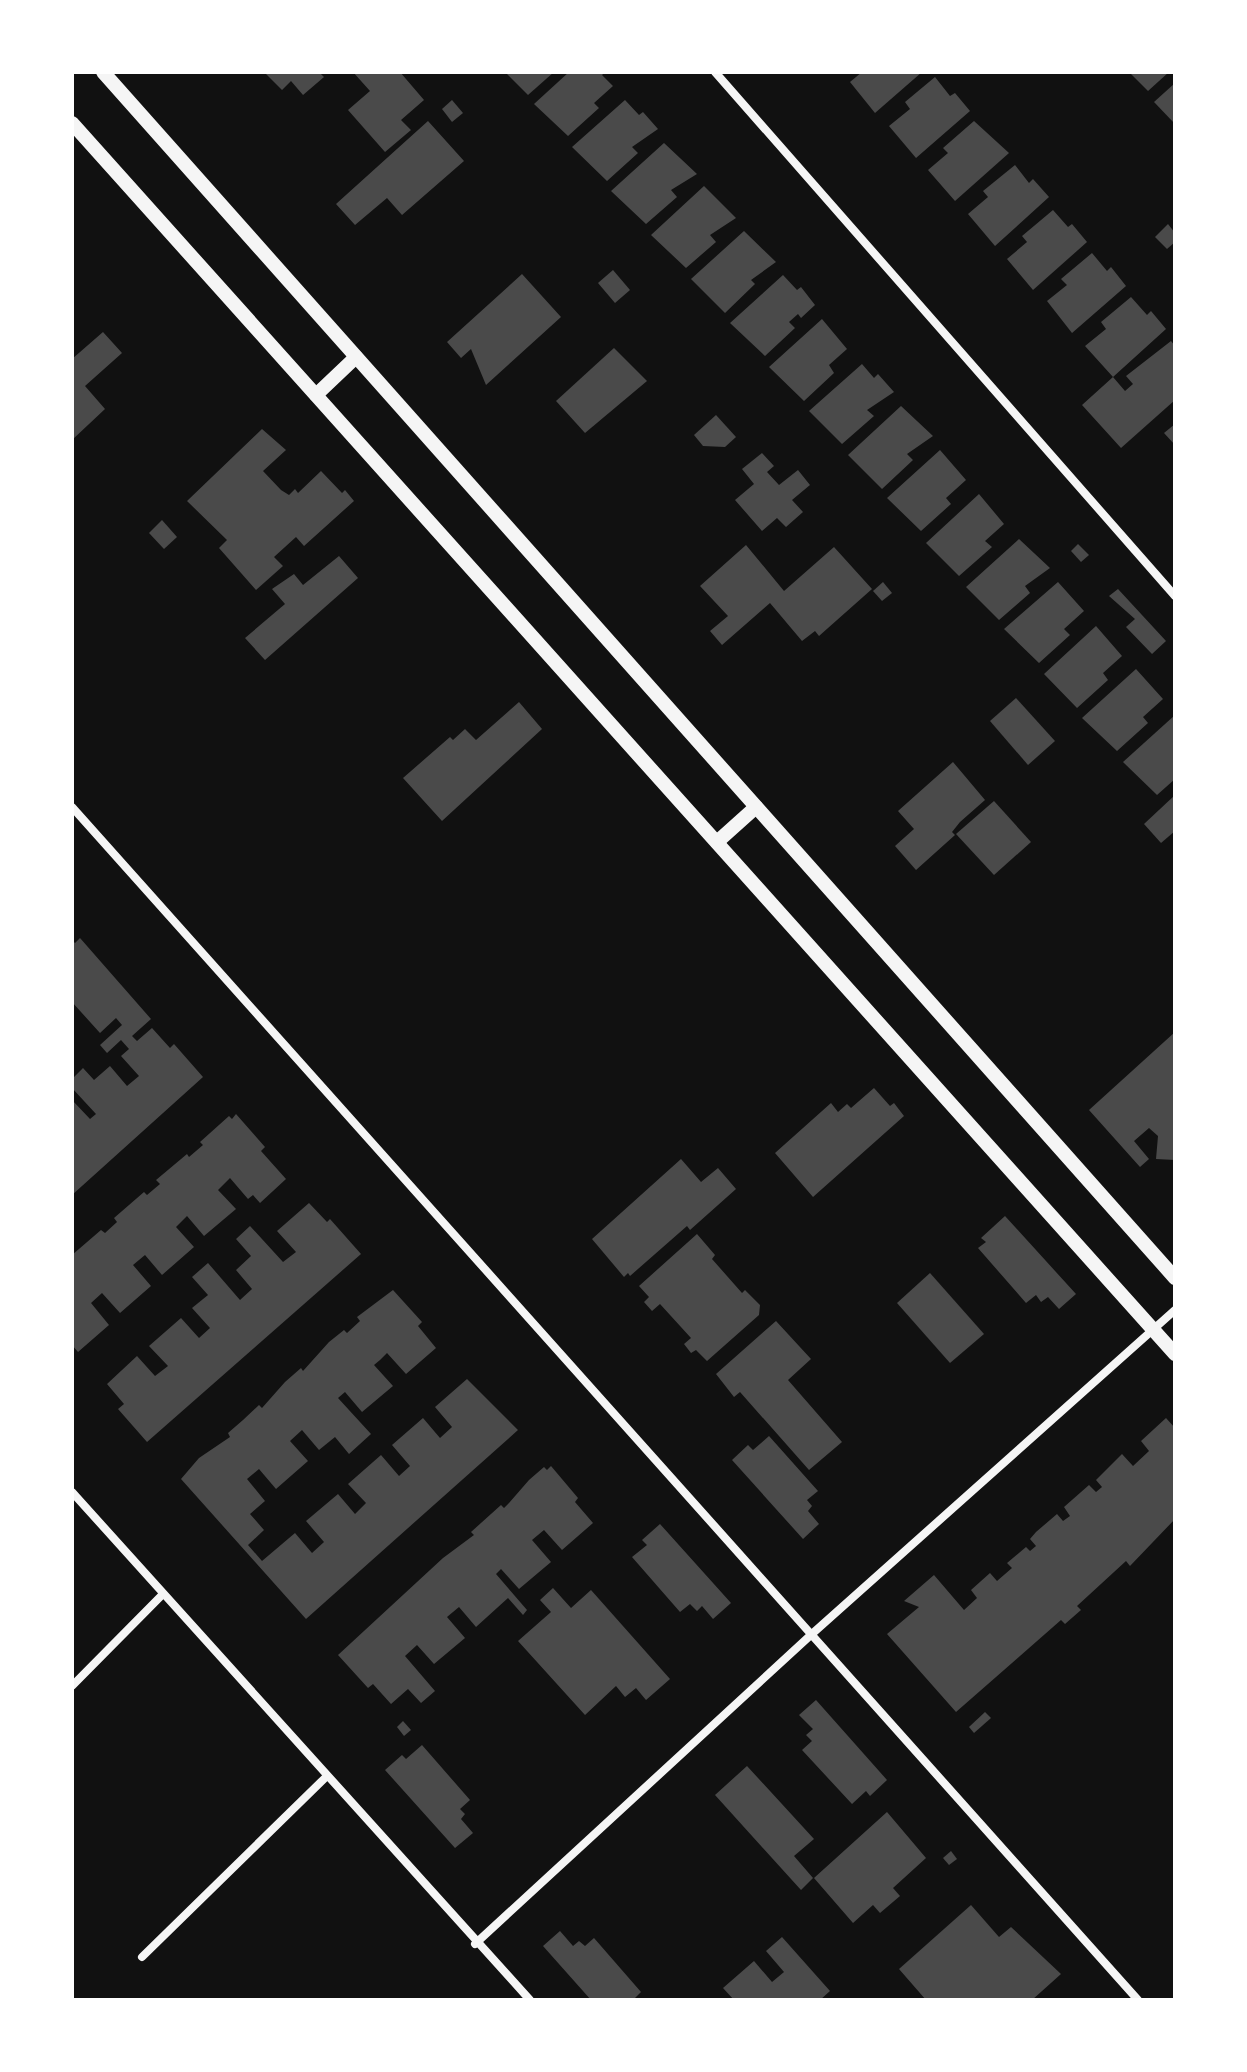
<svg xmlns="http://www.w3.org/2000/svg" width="1247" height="2072" font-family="'Public Sans',sans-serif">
  <rect width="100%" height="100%" fill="#111"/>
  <g fill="#4a4a4a">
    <polygon points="264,72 319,72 324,77 303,95 291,81 282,90"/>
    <polygon points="353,72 400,72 424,100 401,120 411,130 385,152 348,110 370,91"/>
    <polygon points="505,72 554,72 528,95"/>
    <polygon points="569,72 605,72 602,75 613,86 594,103 599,108 568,136 534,104"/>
    <polygon points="862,72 922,72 875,113 850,82"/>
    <polygon points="1129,72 1169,72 1148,91"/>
    <polygon points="935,77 950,96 955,93 970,111 916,158 889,126 910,109 905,102"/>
    <polygon points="1175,83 1175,124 1154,102"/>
    <polygon points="452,100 463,113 452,122 442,109"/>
    <polygon points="625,100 639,115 643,112 658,129 632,147 638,153 607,181 572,147"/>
    <polygon points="428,121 464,161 402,215 387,198 355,225 336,204"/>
    <polygon points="974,121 1009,153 955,201 928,170 948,153 943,148"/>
    <polygon points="664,143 697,174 671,190 677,197 646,224 611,191"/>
    <polygon points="1015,165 1029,183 1033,179 1049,197 995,246 968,214 988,197 983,191"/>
    <polygon points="704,186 736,218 710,235 716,242 686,268 651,235"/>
    <polygon points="1053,210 1068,227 1072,224 1087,242 1033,290 1007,259 1027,242 1022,236"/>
    <polygon points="1168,224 1175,233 1175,242 1167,249 1155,237"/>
    <polygon points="744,231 776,262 751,280 755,284 725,313 691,279"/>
    <polygon points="1092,253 1107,271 1111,267 1126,286 1072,333 1047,301 1067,285 1061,279"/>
    <polygon points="613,270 630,290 615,303 598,283"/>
    <polygon points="522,274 561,317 486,385 471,349 461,358 447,342"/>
    <polygon points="783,275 797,290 801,287 815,305 801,318 798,314 789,322 795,328 765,356 730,323"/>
    <polygon points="1131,297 1147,315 1151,311 1166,329 1113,377 1085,346 1106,329 1101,322"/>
    <polygon points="822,319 847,349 829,365 834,373 804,401 769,367"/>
    <polygon points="103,332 122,353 85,386 105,409 72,440 72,359"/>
    <polygon points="1171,341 1175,346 1175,400 1121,448 1082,405 1113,377 1125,391 1133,384 1126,376"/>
    <polygon points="614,348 647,381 585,433 556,401"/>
    <polygon points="862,364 874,378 878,374 894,392 867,410 874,416 842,444 809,411"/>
    <polygon points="901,406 933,436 907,454 913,460 882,489 848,455"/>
    <polygon points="716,415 736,437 725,447 703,446 694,435"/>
    <polygon points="1175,424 1175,445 1164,433"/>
    <polygon points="262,429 286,450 263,471 281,490 289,495 295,489 298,493 321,471 342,493 345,490 354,501 304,546 296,537 274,557 283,566 256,590 219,548 227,540 187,501"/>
    <polygon points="940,450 966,480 946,498 951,504 921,531 887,498"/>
    <polygon points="762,453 774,466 767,472 779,485 798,470 810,485 792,500 803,512 786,527 777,518 762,531 735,500 754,484 742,469"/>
    <polygon points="979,494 1004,524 985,541 992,547 959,576 926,543"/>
    <polygon points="162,520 177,537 164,549 149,533"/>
    <polygon points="1019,539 1050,568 1025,586 1030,593 999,620 966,587"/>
    <polygon points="1078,544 1089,555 1081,562 1071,551"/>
    <polygon points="746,545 784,591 834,547 872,589 819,636 815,631 802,641 770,603 722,645 710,631 728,616 700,586"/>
    <polygon points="339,556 358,578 265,660 245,638 285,604 272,589 294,574 303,585"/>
    <polygon points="883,582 892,593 882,601 873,591"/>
    <polygon points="1058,582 1084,611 1064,629 1070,635 1039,663 1004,629"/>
    <polygon points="1118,589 1166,641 1152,654 1126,627 1135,619 1109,596"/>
    <polygon points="1096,626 1122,656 1103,673 1108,680 1077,708 1044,674"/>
    <polygon points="1136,669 1163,699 1143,717 1148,723 1117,751 1082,718"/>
    <polygon points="1016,698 1055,741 1028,765 990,721"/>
    <polygon points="519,702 542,729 442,821 403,778 450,737 453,740 465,729 476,740"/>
    <polygon points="1175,715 1175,779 1157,795 1123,762"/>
    <polygon points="953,762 985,800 960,822 952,832 955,835 916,870 895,846 914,829 898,811"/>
    <polygon points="1175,795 1175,831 1161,843 1144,824"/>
    <polygon points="994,801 1031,842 994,875 956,834"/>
    <polygon points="80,938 151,1019 132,1036 137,1041 152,1028 170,1048 174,1044 203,1077 72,1195 72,1100 90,1119 96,1114 72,1088 72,1079 83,1068 94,1080 110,1066 127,1086 139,1076 121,1056 129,1049 121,1040 107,1053 100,1045 122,1025 116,1018 100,1033 72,1002 72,940 75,943"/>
    <polygon points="1175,1032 1175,1160 1156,1159 1158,1136 1149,1128 1134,1141 1149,1159 1140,1167 1089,1110"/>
    <polygon points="874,1088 890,1106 894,1103 904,1116 813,1197 775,1153 831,1103 838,1112 847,1104 851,1108"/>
    <polygon points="236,1114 265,1147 261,1151 286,1179 260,1203 253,1195 248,1199 230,1178 218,1190 236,1209 204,1236 187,1216 176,1227 194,1247 162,1275 145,1255 133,1265 151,1286 120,1313 102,1293 91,1303 109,1325 78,1352 72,1345 72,1255 101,1230 105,1233 117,1222 114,1218 144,1192 147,1195 160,1184 156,1180 187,1154 189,1157 203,1145 200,1142 229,1116 232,1119"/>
    <polygon points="681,1159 701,1182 718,1168 736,1189 690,1230 687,1226 630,1276 628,1273 624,1277 592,1239"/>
    <polygon points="309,1203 327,1222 330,1219 361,1254 147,1442 118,1409 124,1404 107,1384 137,1356 155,1376 168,1366 149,1346 181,1318 199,1338 210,1328 192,1308 208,1295 192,1277 208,1263 240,1300 252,1289 236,1270 251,1256 236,1239 250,1226 283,1262 296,1252 277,1231"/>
    <polygon points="1005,1216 1076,1294 1059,1309 1048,1297 1041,1302 1036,1295 1026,1303 978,1248 986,1242 981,1238"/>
    <polygon points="697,1234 715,1255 712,1259 742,1293 745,1290 760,1305 759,1315 707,1361 696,1350 691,1353 684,1344 691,1338 660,1304 652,1311 644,1302 649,1297 639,1286"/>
    <polygon points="930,1273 984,1334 950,1363 897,1303"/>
    <polygon points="393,1290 422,1322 418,1326 436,1348 406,1374 387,1353 380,1360 374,1365 393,1386 362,1412 345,1392 338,1398 371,1434 349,1454 335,1437 319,1450 302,1430 290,1441 308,1461 276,1489 259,1469 247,1479 265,1501 250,1514 264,1530 248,1545 262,1561 295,1533 312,1553 324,1542 306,1521 338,1494 355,1514 366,1503 348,1484 381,1455 399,1476 410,1466 392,1445 423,1418 440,1438 452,1427 435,1407 467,1379 518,1430 306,1619 181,1479 199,1458 230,1437 228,1433 243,1420 259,1405 262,1408 285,1382 301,1368 303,1371 329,1342 344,1330 347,1333 360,1321 357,1317"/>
    <polygon points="776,1321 811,1359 788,1380 842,1442 809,1470 740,1392 734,1397 716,1374"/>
    <polygon points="1166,1418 1175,1428 1175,1519 1130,1566 1126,1561 1077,1606 1081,1610 1065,1624 1061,1620 956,1712 887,1634 919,1607 904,1601 934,1575 964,1610 977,1598 971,1590 990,1573 997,1581 1012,1568 1007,1563 1026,1547 1030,1551 1036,1546 1030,1539 1036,1532 1057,1514 1063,1521 1070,1516 1064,1507 1089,1485 1096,1492 1102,1487 1096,1480 1122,1454 1133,1466 1149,1451 1141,1441"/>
    <polygon points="769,1436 818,1491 807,1500 812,1506 808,1511 819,1524 803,1539 732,1460 748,1445 753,1450"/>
    <polygon points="551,1466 578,1498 575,1502 593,1523 562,1550 544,1530 532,1540 551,1562 519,1589 501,1569 496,1574 527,1610 523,1615 508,1598 476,1627 459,1607 447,1617 465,1638 434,1664 417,1645 405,1656 435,1691 421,1703 408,1689 391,1704 373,1684 368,1688 338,1655 443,1558 474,1535 471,1532 501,1505 504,1508 509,1503 529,1480 544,1467 547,1470"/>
    <polygon points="660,1524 731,1603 713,1619 702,1606 697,1611 690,1604 680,1612 632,1557 647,1545 642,1540"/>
    <polygon points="553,1588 571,1608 591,1590 670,1679 646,1700 636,1688 625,1697 616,1686 585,1715 518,1641 551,1612 540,1600"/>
    <polygon points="816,1700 887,1780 870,1796 866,1791 852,1804 802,1750 812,1741 806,1735 813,1729 799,1715"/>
    <polygon points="985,1712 991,1718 974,1733 969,1727"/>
    <polygon points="403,1721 411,1730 404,1736 397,1727"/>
    <polygon points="422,1745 470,1800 460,1809 465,1814 461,1819 473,1833 455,1848 385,1770 402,1755 406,1759"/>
    <polygon points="747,1766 814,1839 794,1856 813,1878 801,1890 715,1795"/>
    <polygon points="887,1812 926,1858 893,1888 900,1896 880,1913 873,1905 853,1923 814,1878"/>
    <polygon points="951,1851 957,1859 949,1865 943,1858"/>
    <polygon points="971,1905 999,1937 1011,1927 1061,1974 1032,2000 926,2000 899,1969"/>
    <polygon points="560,1931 573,1946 579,1941 585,1946 594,1938 641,1992 633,2000 591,2000 543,1946"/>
    <polygon points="782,1937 830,1991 820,2000 734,2000 723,1988 754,1961 772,1982 784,1972 766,1951"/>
  </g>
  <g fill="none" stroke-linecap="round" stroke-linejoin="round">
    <g stroke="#f5f5f5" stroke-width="8">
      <polyline points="715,72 1175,596"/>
      <polyline points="72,807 1138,2000"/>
      <polyline points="72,1492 530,2000"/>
      <polyline points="72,1686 163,1594"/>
      <polyline points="475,1944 813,1633 1175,1310"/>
      <polyline points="142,1957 326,1777"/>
    </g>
    <g stroke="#f5f5f5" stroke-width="14">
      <polyline points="103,72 1175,1278"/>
      <polyline points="72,123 1175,1354"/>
      <polyline points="316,395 356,357"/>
      <polyline points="717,842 756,807"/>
    </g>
  </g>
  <rect width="1247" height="2072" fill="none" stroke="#ffffff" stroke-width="148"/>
</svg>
